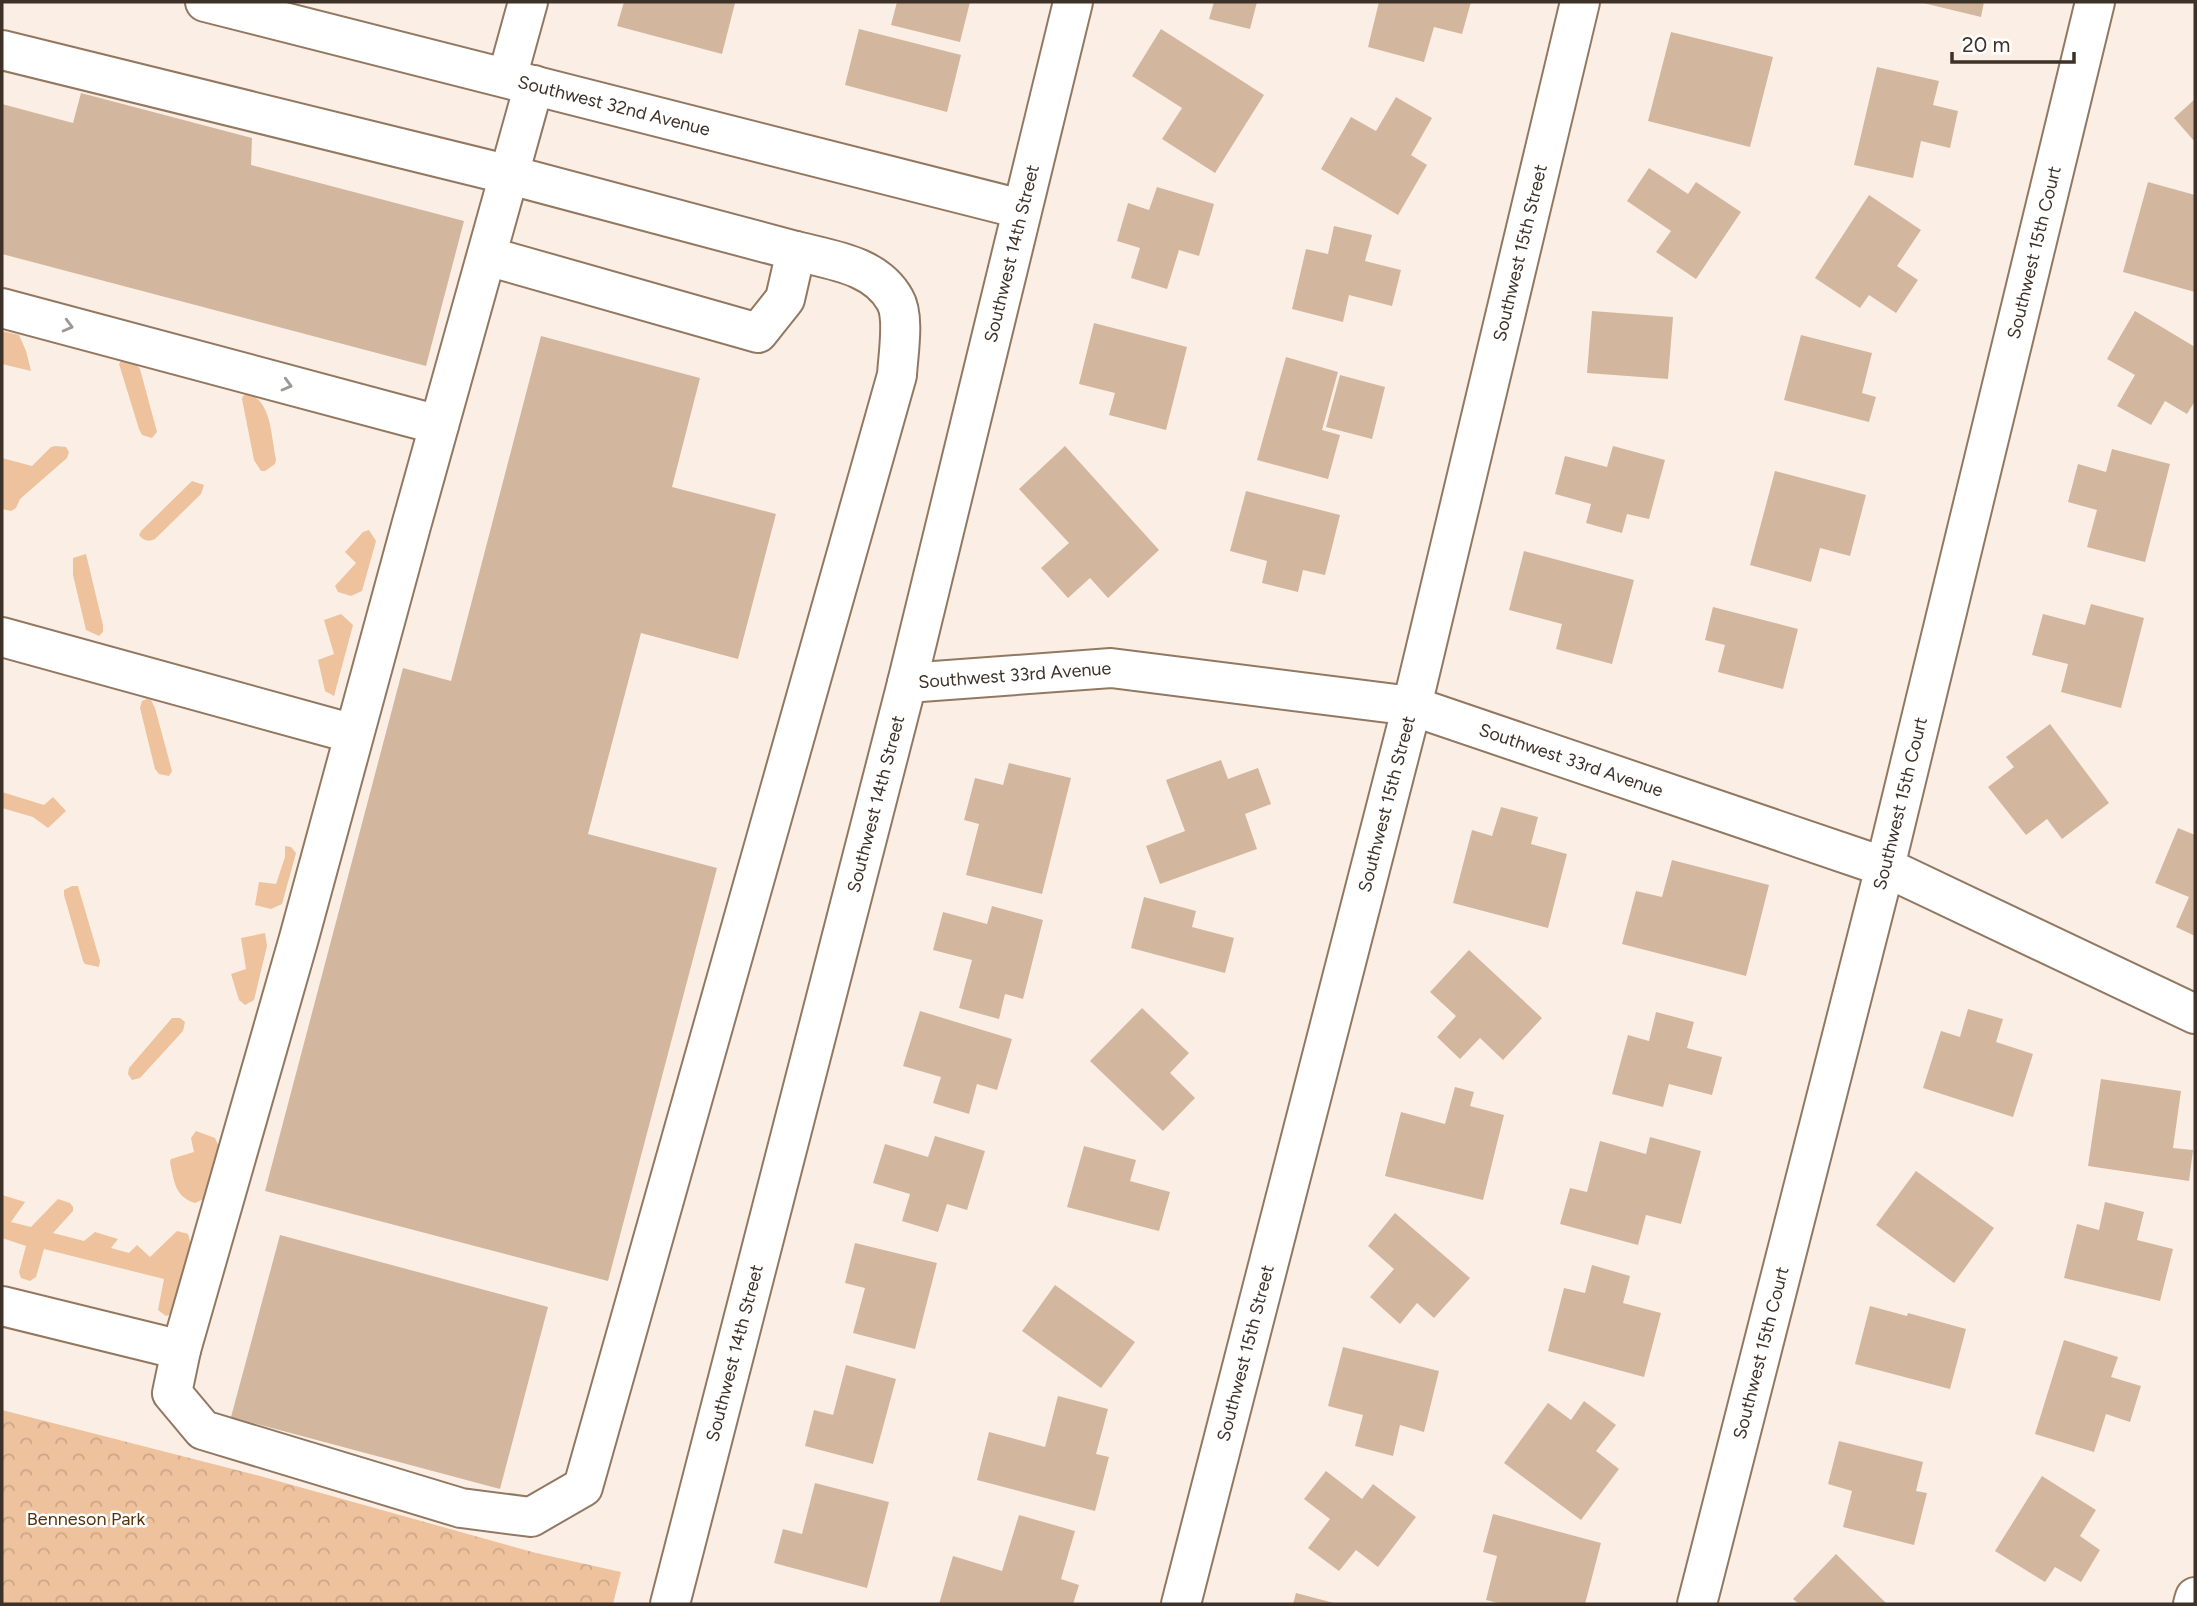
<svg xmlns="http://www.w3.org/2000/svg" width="2197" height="1606" font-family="Figtree,sans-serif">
  <defs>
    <pattern id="park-crowns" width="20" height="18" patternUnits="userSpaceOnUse" patternTransform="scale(1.75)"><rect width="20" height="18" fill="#edc29c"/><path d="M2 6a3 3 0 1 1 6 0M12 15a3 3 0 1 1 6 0" fill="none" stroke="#cca786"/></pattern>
  </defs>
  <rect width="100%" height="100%" fill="#fbefe5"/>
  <g fill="#edc29c">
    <polygon points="2,331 19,335 26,351 31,371 2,364"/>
    <polygon points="122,360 134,362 140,369 157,432 152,438 142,435 139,429 119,364"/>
    <path d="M 247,394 C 272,399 271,438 276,459 L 275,464 L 265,471 L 261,471 L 254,460 L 242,399 L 243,396 Z"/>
    <polygon points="56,446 66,447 69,452 67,458 20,499 16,508 11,511 2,509 2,458 32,466 51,447"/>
    <path d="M 192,481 L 204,485 L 201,494 L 155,539 C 148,542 144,541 139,535 L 141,531 Z"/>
    <polygon points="369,530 376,541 362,591 351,596 338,592 335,586 356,563 345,552 363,532"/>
    <polygon points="86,554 103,625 103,632 99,636 86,630 73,575 73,558"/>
    <polygon points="341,614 353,625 334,696 325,691 318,660 334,654 324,620"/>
    <polygon points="147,699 151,700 155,708 172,771 169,776 159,774 155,769 140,708 142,701"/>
    <polygon points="2,792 44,805 53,797 66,811 48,828 33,817 2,808"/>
    <polygon points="285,846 291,847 296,853 282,904 271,909 255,905 259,882 276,884 285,857"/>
    <polygon points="72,886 78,886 100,961 99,967 85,964 83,961 64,895 64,890"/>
    <polygon points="265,933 267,946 254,1000 245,1005 239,1000 231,974 246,969 241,938"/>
    <polygon points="172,1018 180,1018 185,1022 183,1031 140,1078 132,1080 128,1074 129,1068"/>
    <path d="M 196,1131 L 215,1138 L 219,1147 L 206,1198 L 195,1203 C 175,1197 174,1181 170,1162 L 171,1159 L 194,1152 L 191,1138 Z"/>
    <polygon points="2,1195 25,1202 11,1222 31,1227 58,1199 70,1203 73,1207 73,1211 53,1233 84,1241 95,1232 118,1239 111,1248 129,1253 137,1245 150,1257 177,1231 188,1234 191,1246 174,1313 166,1316 158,1310 164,1279 44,1249 36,1277 30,1281 21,1278 19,1272 26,1246 2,1238"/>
  </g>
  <polygon fill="url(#park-crowns)" points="2,1410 260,1476 536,1553 621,1572 613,1604 2,1604"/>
  <g fill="#d3b69e">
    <polygon points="624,2 730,2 735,3 722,54 617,26"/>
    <polygon points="897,2 970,2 960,42 891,25"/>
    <polygon points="1214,2 1257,2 1250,29 1209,19"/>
    <polygon points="1379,2 1471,2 1462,34 1434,27 1424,62 1368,47"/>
    <polygon points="1919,2 1984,2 1981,17"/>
    <polygon points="859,29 961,55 947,112 845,85"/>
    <polygon points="1161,29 1264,95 1215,173 1162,139 1182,108 1132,76"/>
    <polygon points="1671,32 1773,57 1750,147 1648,121"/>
    <polygon points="1877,67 1939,81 1933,105 1958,111 1950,148 1921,141 1913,178 1854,165"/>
    <polygon points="81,93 252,138 251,165 464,221 426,366 2,254 2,104 73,123"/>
    <polygon points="1396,97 1432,118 1411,155 1427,165 1398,215 1321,169 1351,117 1376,131"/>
    <polygon points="2195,99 2195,142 2174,118"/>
    <polygon points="1649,168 1688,194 1696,182 1741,212 1696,279 1656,252 1671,231 1627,201"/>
    <polygon points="2148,182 2195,195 2195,292 2123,272"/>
    <polygon points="1157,187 1214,204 1199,256 1179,250 1167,289 1131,278 1140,248 1117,241 1128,203 1149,210"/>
    <polygon points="1869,195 1921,230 1897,266 1918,280 1896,313 1869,295 1860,308 1815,278"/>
    <polygon points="1334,226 1372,235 1365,261 1401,270 1392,306 1349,295 1343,322 1292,309 1306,249 1328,254"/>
    <polygon points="1592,311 1673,317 1668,379 1587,373"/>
    <polygon points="2135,311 2195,347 2195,401 2187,414 2165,401 2151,425 2117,406 2135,375 2107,359"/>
    <polygon points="1094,323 1187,347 1166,430 1109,415 1115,393 1079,384"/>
    <polygon points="1801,335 1872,353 1862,393 1876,397 1869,422 1784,400"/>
    <polygon points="541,336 700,378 672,487 776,514 738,659 641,633 588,834 717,868 608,1281 265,1191 403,668 451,681"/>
    <polygon points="1286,357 1338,372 1322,430 1340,435 1328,479 1257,460"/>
    <polygon points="1340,375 1385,387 1372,439 1326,427"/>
    <polygon points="1065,446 1159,550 1108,598 1090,578 1068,598 1041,568 1069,543 1019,489"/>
    <polygon points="1613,446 1665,460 1649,519 1627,514 1622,533 1586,523 1591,504 1555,494 1565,456 1607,467"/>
    <polygon points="2112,449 2170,464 2145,562 2087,547 2097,510 2068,502 2078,464 2106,472"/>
    <polygon points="1775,471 1866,495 1850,556 1820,548 1811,582 1750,565"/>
    <polygon points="1246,491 1340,515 1325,575 1303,570 1298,592 1262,583 1267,561 1230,551"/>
    <polygon points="1524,551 1634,580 1612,664 1556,649 1562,624 1509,610"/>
    <polygon points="2091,604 2144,618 2121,708 2061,692 2068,664 2032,655 2043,614 2085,625"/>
    <polygon points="1713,607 1798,629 1783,689 1718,672 1725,645 1705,640"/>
    <polygon points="2050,724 2109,803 2062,839 2047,819 2026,835 1988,787 2014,767 2006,757"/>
    <polygon points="1221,760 1228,779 1258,768 1271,804 1245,814 1257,849 1160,884 1146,846 1185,831 1166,780"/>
    <polygon points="1009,763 1071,778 1042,894 966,875 979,824 964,820 975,778 1003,785"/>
    <polygon points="1501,807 1538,817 1531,844 1567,854 1548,928 1453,903 1472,830 1492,836"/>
    <polygon points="2178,828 2195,835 2195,936 2176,927 2189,897 2155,883"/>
    <polygon points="1672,860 1769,885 1746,976 1622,944 1636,891 1662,897"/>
    <polygon points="1144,897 1196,911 1192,927 1234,938 1225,973 1131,948"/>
    <polygon points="992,906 1043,920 1023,999 1005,994 999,1019 959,1008 972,960 933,950 943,912 987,924"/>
    <polygon points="1469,950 1542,1018 1503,1060 1480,1038 1460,1059 1437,1037 1456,1016 1430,992"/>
    <polygon points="1142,1008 1189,1053 1170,1073 1195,1098 1163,1131 1090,1061"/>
    <polygon points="1968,1009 2003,1019 1996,1042 2033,1054 2013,1117 1923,1088 1941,1031 1960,1037"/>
    <polygon points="920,1011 1012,1039 997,1090 977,1084 969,1114 933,1103 941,1077 903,1066"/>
    <polygon points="1656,1012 1694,1022 1687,1048 1722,1057 1712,1095 1669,1084 1663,1107 1612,1094 1628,1035 1649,1041"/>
    <polygon points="2101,1079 2181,1091 2173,1148 2193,1150 2189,1181 2088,1166"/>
    <polygon points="1455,1087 1474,1092 1470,1106 1504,1115 1483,1200 1385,1176 1401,1112 1445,1124"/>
    <polygon points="935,1136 985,1151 967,1210 947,1204 938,1232 902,1221 910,1194 873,1183 885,1144 928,1157"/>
    <polygon points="1650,1137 1701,1151 1681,1224 1646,1215 1638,1245 1560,1224 1570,1188 1587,1192 1600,1141 1646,1154"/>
    <polygon points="1084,1146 1136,1160 1130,1181 1170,1192 1159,1231 1067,1207"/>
    <polygon points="1916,1171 1994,1228 1954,1283 1876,1225"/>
    <polygon points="2105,1202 2144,1212 2137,1240 2173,1249 2160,1301 2064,1278 2077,1224 2099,1230"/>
    <polygon points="1395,1213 1470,1278 1434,1318 1417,1303 1400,1324 1370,1297 1394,1269 1368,1246"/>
    <polygon points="280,1235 548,1307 500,1489 231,1417"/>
    <polygon points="855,1243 937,1263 915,1349 853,1333 865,1288 845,1283"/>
    <polygon points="1592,1265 1630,1276 1623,1303 1661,1313 1644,1377 1548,1351 1564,1288 1585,1293"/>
    <polygon points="1055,1285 1135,1342 1101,1388 1022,1331"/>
    <polygon points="1870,1306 1907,1316 1908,1313 1966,1329 1950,1389 1855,1364"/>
    <polygon points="2064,1340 2118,1357 2111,1377 2141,1386 2130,1422 2106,1414 2094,1452 2035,1434"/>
    <polygon points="1343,1347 1439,1371 1424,1432 1400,1425 1393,1456 1355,1446 1363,1415 1328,1406"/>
    <polygon points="846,1365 896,1379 873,1464 805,1446 814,1410 833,1415"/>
    <polygon points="1058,1396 1108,1409 1096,1454 1109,1457 1095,1511 977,1480 989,1432 1045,1447"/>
    <polygon points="1584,1401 1616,1425 1596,1451 1619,1469 1581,1520 1504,1463 1548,1403 1571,1420"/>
    <polygon points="1839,1441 1923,1462 1916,1491 1927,1493 1914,1545 1843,1527 1852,1491 1828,1484"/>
    <polygon points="1326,1471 1362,1499 1373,1484 1416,1517 1378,1567 1356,1550 1339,1571 1308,1548 1330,1519 1304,1499"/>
    <polygon points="2042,1476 2096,1510 2080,1536 2100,1550 2081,1582 2055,1567 2045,1582 1995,1551"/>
    <polygon points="815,1483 889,1502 867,1588 774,1563 783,1529 802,1534"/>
    <polygon points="1493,1514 1601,1543 1585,1604 1502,1604 1486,1600 1497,1556 1483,1552"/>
    <polygon points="1019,1515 1075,1531 1061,1579 1079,1585 1073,1604 939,1604 953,1556 1002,1571"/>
    <polygon points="1836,1554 1887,1604 1799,1604 1793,1599"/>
    <polygon points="1296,1593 1334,1603 1334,1604 1293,1604"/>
  </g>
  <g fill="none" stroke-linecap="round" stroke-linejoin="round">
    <defs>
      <g id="minor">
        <path id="s1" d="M 205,2 L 1021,209"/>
        <polyline points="2,50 510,175 796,251 785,299 758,333 487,256"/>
        <polyline points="507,78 528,2"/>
        <polyline points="2,308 439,425"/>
        <polyline points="2,637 354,734"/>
        <path id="s2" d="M 907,683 L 1111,668 L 1412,706 L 1885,867 L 2195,1014"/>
        <path d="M 2,1306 L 181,1350 L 172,1393 L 203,1430 L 461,1508 L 531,1517 L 583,1487 L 897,375 C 898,355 905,317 895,300 C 876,265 831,260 796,251"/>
        <polyline points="181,1350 299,938 411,526 534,85"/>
        <path id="s3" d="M 670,1604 L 907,683 L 1073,2"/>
        <path id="s4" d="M 1181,1604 L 1412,706 L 1580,2"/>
        <path id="s5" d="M 1697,1604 L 1885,867 L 2095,2"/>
        <polyline points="2193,1604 2195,1597"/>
      </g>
    </defs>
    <use href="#minor" stroke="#927861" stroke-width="42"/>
    <use href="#minor" stroke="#fff" stroke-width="38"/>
  </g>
  <defs><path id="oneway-chevron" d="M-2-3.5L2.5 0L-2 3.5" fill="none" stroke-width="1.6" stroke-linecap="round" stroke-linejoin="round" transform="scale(1.75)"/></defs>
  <g stroke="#9e9894">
    <use href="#oneway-chevron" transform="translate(68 326) rotate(15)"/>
    <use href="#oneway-chevron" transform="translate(287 385) rotate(15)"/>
  </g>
  <g text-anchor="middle" stroke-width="5" stroke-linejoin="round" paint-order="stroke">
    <g font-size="18" fill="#3e3228" stroke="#fff">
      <text dy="6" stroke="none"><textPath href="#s1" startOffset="422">Southwest 32nd Avenue</textPath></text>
      <text dy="6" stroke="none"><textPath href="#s3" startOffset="1393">Southwest 14th Street</textPath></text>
      <text dy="6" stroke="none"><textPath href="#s4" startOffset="1393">Southwest 15th Street</textPath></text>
      <text dy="6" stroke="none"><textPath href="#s5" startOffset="1393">Southwest 15th Court</textPath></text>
      <text dy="6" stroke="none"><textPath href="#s2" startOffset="108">Southwest 33rd Avenue</textPath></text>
      <text dy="6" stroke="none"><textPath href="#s2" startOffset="676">Southwest 33rd Avenue</textPath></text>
      <text dy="6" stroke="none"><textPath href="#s3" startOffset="826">Southwest 14th Street</textPath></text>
      <text dy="6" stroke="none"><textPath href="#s5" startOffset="826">Southwest 15th Court</textPath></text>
      <text dy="6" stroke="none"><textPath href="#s4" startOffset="826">Southwest 15th Street</textPath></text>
      <text dy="6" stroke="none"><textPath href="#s3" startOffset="259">Southwest 14th Street</textPath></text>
      <text dy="6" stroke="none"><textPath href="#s4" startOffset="259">Southwest 15th Street</textPath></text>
      <text dy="6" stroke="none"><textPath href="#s5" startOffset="259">Southwest 15th Court</textPath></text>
    </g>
    <g font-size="18" fill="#573106" stroke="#fff">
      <text x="86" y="1525">Benneson Park</text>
    </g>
  </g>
  <rect width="2197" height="1606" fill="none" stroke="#3e3228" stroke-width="7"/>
  <path d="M1952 52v10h122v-10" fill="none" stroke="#3e3228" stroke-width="3.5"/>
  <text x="1962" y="52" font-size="21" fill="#3e3228" stroke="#ffffff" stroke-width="5" paint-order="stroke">20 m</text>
</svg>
